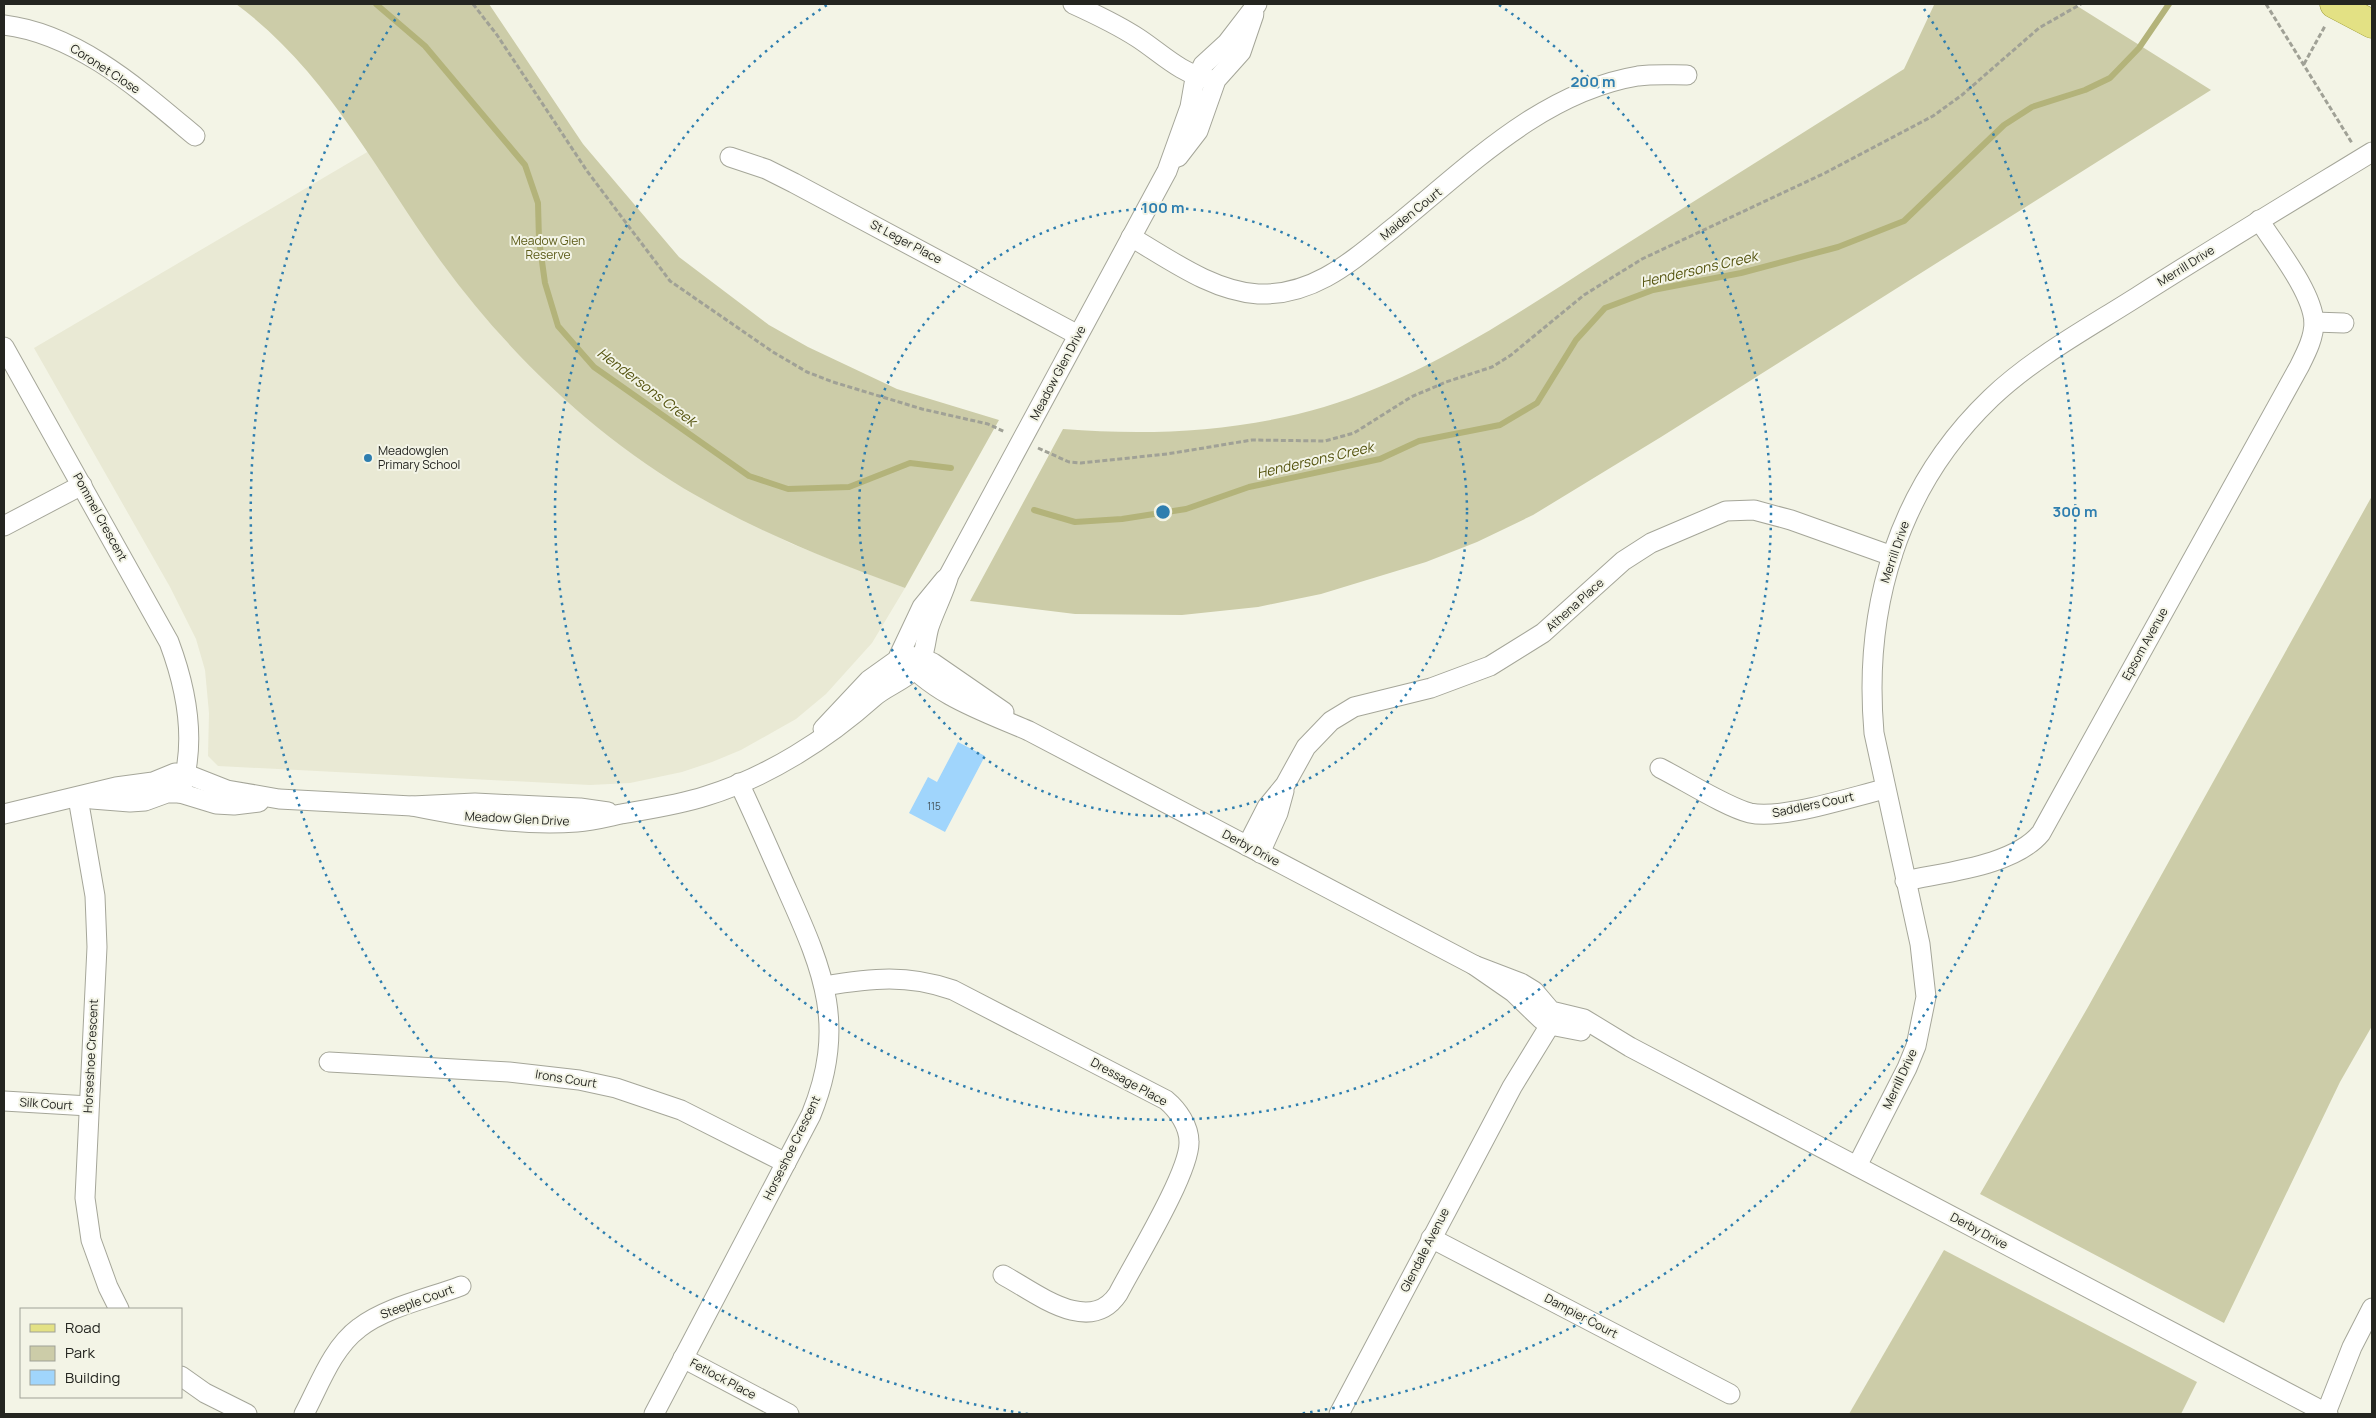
<svg xmlns="http://www.w3.org/2000/svg" width="2376" height="1418" font-family="Manrope,sans-serif">
  <rect width="100%" height="100%" fill="#f3f4e6"/>
  <polygon fill="#e9e9d4" points="369,151 442,263 470,299 507,342 573,407 697,496 792,544 905,588 872,643 826,694 796,719 741,750 712,762 682,772 630,783 590,785 218,766 208,756 209,713 205,670 196,639 170,587 34,348"/>
  <g fill="#cccca8">
    <path d="M 236,4 L 489,4 L 583,144 L 679,257 L 769,325 L 808,347 L 897,389 L 999,420 L 905,588 C 834,562 763,534 697,496 C 598,439 510,356 442,263 C 377,173 328,72 236,4 Z"/>
    <path d="M 1931,4 L 2074,4 L 2211,90 L 1661,437 L 1533,515 L 1477,542 L 1426,562 L 1321,594 L 1258,607 L 1182,615 L 1075,614 L 970,601 L 1063,429 C 1150,436 1239,432 1324,407 C 1424,377 1514,316 1601,260 C 1702,196 1803,133 1904,69 L 1934,5 Z"/>
    <polygon points="2372,496 2372,1026 2340,1082 2224,1323 1980,1194 2088,1007"/>
    <polygon points="1944,1250 2197,1382 2181,1414 1849,1414"/>
  </g>
  <g fill="none" stroke-linecap="round" stroke-linejoin="round">
    <g stroke="#b3b37a" stroke-width="6">
      <polyline points="376,4 425,46 525,165 538,203 539,240 545,283 558,326 594,367 749,476 788,489 849,487 910,463 951,468"/>
      <polyline points="1034,510 1075,522 1122,519 1186,509 1249,487 1380,459 1419,441 1500,425 1537,403 1576,340 1605,308 1653,290 1741,273 1838,247 1904,221 2004,125 2032,107 2085,90 2110,78 2139,48 2169,4"/>
    </g>
  </g>
  <polygon fill="#a0d5fc" points="958,742 985,756 945,832 909,813 928,777 937,782"/>
  <g fill="none" stroke-linecap="round" stroke-linejoin="round">
    <defs>
      <g id="street">
        <path d="M 1073,4 C 1095,14 1118,25 1138,38 C 1161,53 1181,74 1209,79"/>
        <path d="M 4,25 C 78,34 140,90 195,136"/>
        <polyline points="730,157 766,169 794,183 1078,335"/>
        <polyline points="1178,157 1198,131 1216,80 1241,52 1254,14"/>
        <path d="M 1131,237 C 1169,259 1212,291 1258,294 C 1314,296 1352,261 1393,228 C 1466,169 1541,92 1638,76 C 1654,74 1670,75 1687,75"/>
        <polyline points="2314,322 2344,323"/>
        <path d="M 4,347 L 169,642 C 187,690 197,744 180,793"/>
        <polyline points="4,526 82,485"/>
        <path d="M 901,655 C 933,695 983,711 1029,731 L 1474,965 L 1513,992 L 1541,1019 L 1550,1025 L 1581,1031"/>
        <polyline points="910,656 922,658 933,663 1004,712"/>
        <polyline points="823,729 869,680 897,660 922,607 945,579"/>
        <path d="M 1660,768 C 1684,780 1726,807 1750,813 C 1781,820 1851,797 1885,789"/>
        <polyline points="78,798 95,896 97,947 85,1198 91,1240 108,1287 119,1309"/>
        <polyline points="92,799 130,802 145,801 167,793 180,793 216,804 234,805 259,802"/>
        <path d="M 412,806 C 466,817 521,826 577,822 C 592,821 607,817 621,814 C 650,809 678,805 706,796 C 768,777 827,739 874,697 C 886,686 907,680 917,666 C 926,654 925,641 929,627 C 935,609 944,593 949,575 L 1167,171 L 1190,107 L 1194,84 L 1203,65 L 1227,43 L 1257,4"/>
        <polyline points="4,814 116,787 153,782 175,773 189,775 227,790 279,799 412,806 475,803 580,808 608,812"/>
        <polyline points="1247,846 1267,807 1285,785 1306,747 1331,721 1354,707 1431,688 1490,666 1543,633 1623,561 1651,543 1726,511 1754,510 1791,520 1892,556"/>
        <polyline points="1260,853 1278,813 1284,791"/>
        <path d="M 1905,881 C 1945,872 2014,866 2041,833 L 2299,367 C 2306,353 2314,338 2314,322 C 2312,291 2276,247 2259,220"/>
        <polyline points="1474,965 1521,983 1534,991 1551,1011 1584,1019 1630,1047 2328,1414"/>
        <path d="M 824,986 C 872,978 907,974 953,990 L 1166,1100 C 1178,1110 1189,1126 1189,1142 C 1190,1172 1134,1263 1118,1294 C 1089,1337 1035,1292 1003,1275"/>
        <polyline points="329,1062 509,1072 579,1080 616,1088 681,1110 786,1163"/>
        <polyline points="4,1101 89,1106"/>
        <path d="M 1857,1166 L 1907,1068 L 1916,1046 L 1926,997 L 1920,944 L 1874,733 C 1863,607 1898,487 1991,398 C 2034,357 2090,327 2140,295 C 2217,246 2295,199 2372,152"/>
        <polyline points="1431,1238 1730,1394"/>
        <polyline points="683,1358 789,1414"/>
        <polyline points="181,1376 205,1393 247,1414"/>
        <polyline points="2326,1413 2352,1347 2372,1308"/>
        <path d="M 304,1414 C 319,1386 332,1348 359,1328 C 386,1307 430,1298 461,1286"/>
        <path d="M 654,1414 L 811,1115 C 847,1027 824,972 788,892 C 772,856 756,819 739,783"/>
        <polyline points="1339,1414 1512,1087 1550,1025 1551,1012"/>
      </g>
      <polyline id="primary" points="2334,4 2372,24"/>
    </defs>
    <use href="#street" stroke="#a5a699" stroke-width="21"/>
    <use href="#primary" stroke="#94922c" stroke-width="29"/>
    <g stroke="#a0a196" stroke-width="3" stroke-dasharray="5 2.5" stroke-linecap="butt">
      <polyline points="473,4 497,35 587,171 670,281 773,352 807,372 833,382 922,409 988,424 1005,432"/>
      <polyline points="2266,4 2352,143"/>
      <polyline points="2304,64 2325,26"/>
      <polyline points="1038,448 1069,462 1081,463 1167,454 1252,440 1325,441 1354,433 1411,397 1446,382 1492,367 1511,355 1584,295 1642,259 1825,173 1933,116 1962,95 2039,28 2081,4"/>
    </g>
    <use href="#street" stroke="#fff" stroke-width="19"/>
    <use href="#primary" stroke="#e3e184" stroke-width="28"/>
  </g>
  <g fill="none" stroke="#2e7eaf" stroke-width="2.5" stroke-dasharray="2.5 5">
    <circle cx="1163" cy="512" r="304"/>
    <path d="M1499 5A608 608 0 1 1 827 5"/>
    <path d="M1028 1414A912 912 0 0 1 402 9M1924 9A912 912 0 0 1 1298 1414"/>
  </g>
  <circle fill="#2e7eaf" stroke="#f3f4e6" stroke-width="2" cx="368" cy="458" r="5"/>
  <g text-anchor="middle" stroke-width="4" stroke-linejoin="round" paint-order="stroke">
    <g font-size="10" fill="#435157">
      <text x="934" y="810">115</text>
    </g>
    <g font-size="12" fill="#242520" stroke="#f3f4e6">
      <text transform="translate(105 69) rotate(33)" y="4">Coronet Close</text>
      <text transform="translate(1411 214) rotate(-39)" y="4">Maiden Court</text>
      <text transform="translate(906 242) rotate(28)" y="4">St Leger Place</text>
      <text transform="translate(2186 266) rotate(-32)" y="4">Merrill Drive</text>
      <text transform="translate(1058 373) rotate(-62)" y="4">Meadow Glen Drive</text>
      <text transform="translate(100 517) rotate(61)" y="4">Pommel Crescent</text>
      <text transform="translate(1895 552) rotate(-71)" y="4">Merrill Drive</text>
      <text transform="translate(1575 605) rotate(-42)" y="4">Athena Place</text>
      <text transform="translate(2145 644) rotate(-61)" y="4">Epsom Avenue</text>
      <text transform="translate(1813 805) rotate(-12)" y="4">Saddlers Court</text>
      <text transform="translate(517 819) rotate(3)" y="4">Meadow Glen Drive</text>
      <text transform="translate(1251 848) rotate(28)" y="4">Derby Drive</text>
      <text transform="translate(91 1056) rotate(-87)" y="4">Horseshoe Crescent</text>
      <text transform="translate(566 1079) rotate(9)" y="4">Irons Court</text>
      <text transform="translate(1900 1079) rotate(-65)" y="4">Merrill Drive</text>
      <text transform="translate(1129 1082) rotate(29)" y="4">Dressage Place</text>
      <text transform="translate(46 1104) rotate(4)" y="4">Silk Court</text>
      <text transform="translate(792 1148) rotate(-64)" y="4">Horseshoe Crescent</text>
      <text transform="translate(1979 1231) rotate(28)" y="4">Derby Drive</text>
      <text transform="translate(1425 1250) rotate(-63)" y="4">Glendale Avenue</text>
      <text transform="translate(417 1302) rotate(-20)" y="4">Steeple Court</text>
      <text transform="translate(1581 1316) rotate(28)" y="4">Dampier Court</text>
      <text transform="translate(723 1379) rotate(28)" y="4">Fetlock Place</text>
    </g>
    <g font-size="12" fill="#5c5b19" stroke="#f3f4e6">
      <text x="548" y="245">Meadow Glen<tspan x="548" dy="14">Reserve</tspan></text>
    </g>
    <g font-size="12" fill="#242520" stroke="#f3f4e6" text-anchor="start">
      <text x="378" y="455">Meadowglen<tspan x="378" dy="14">Primary School</tspan></text>
    </g>
    <g font-size="14" font-style="italic" fill="#555410" stroke="#f3f4e6">
      <text transform="translate(1699 269) rotate(-13)" y="5">Hendersons Creek</text>
      <text transform="translate(647 387) rotate(37)" y="5">Hendersons Creek</text>
      <text transform="translate(1315 460) rotate(-13)" y="5">Hendersons Creek</text>
    </g>
  </g>
  <circle cx="1163" cy="512" r="8" fill="#2e7eaf" stroke="#f3f4e6" stroke-width="2.5"/>
  <g font-size="15" text-anchor="middle" font-weight="bold" fill="#2e7eaf" stroke="#f3f4e6" stroke-width="4" stroke-linejoin="round" paint-order="stroke">
    <text x="1593" y="87">200 m</text>
    <text x="1163" y="213">100 m</text>
    <text x="2075" y="517">300 m</text>
  </g>
  <rect width="2376" height="1418" fill="none" stroke="#242520" stroke-width="10"/>
  <rect x="20" y="1308" width="162" height="90" fill="#f3f4e6" stroke="#a0a197"/>
  <rect x="30" y="1324" width="25" height="8" fill="#e3e184" stroke="#a0a197"/>
  <text x="65" y="1333" font-size="15" fill="#242520">Road</text>
  <rect x="30" y="1346" width="25" height="15" fill="#cccca8" stroke="#a0a197"/>
  <text x="65" y="1358" font-size="15" fill="#242520">Park</text>
  <rect x="30" y="1370" width="25" height="15" fill="#a0d5fc" stroke="#a0a197"/>
  <text x="65" y="1383" font-size="15" fill="#242520">Building</text>
</svg>
